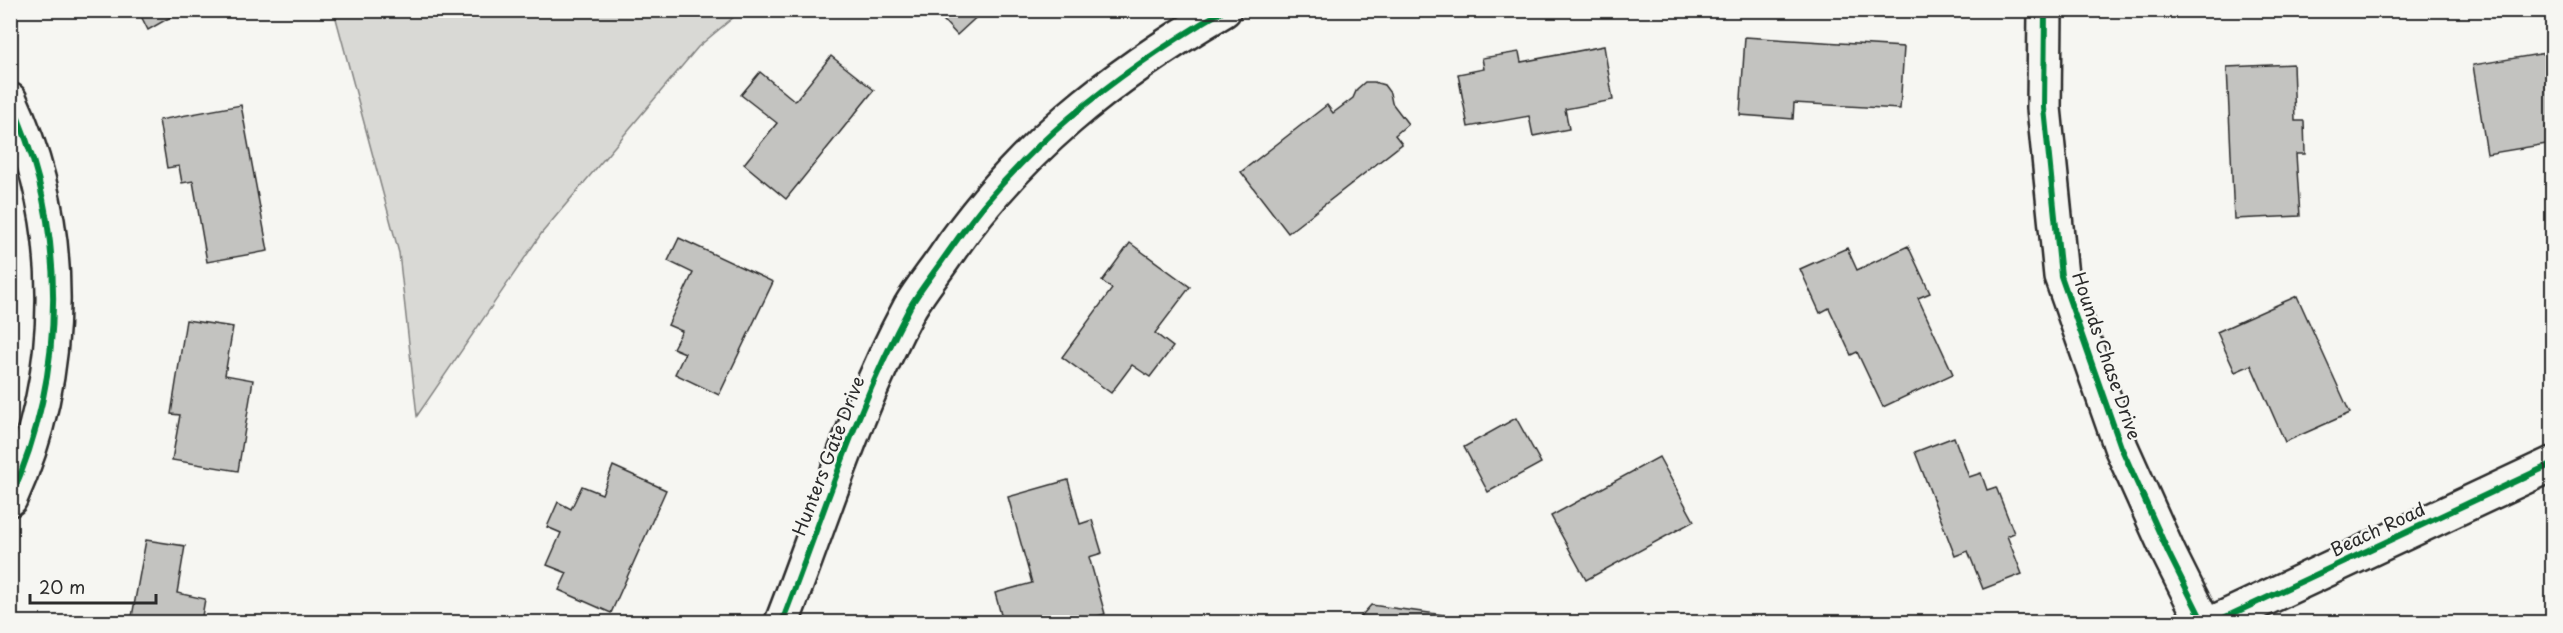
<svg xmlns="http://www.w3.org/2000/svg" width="2563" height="633" font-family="'Playpen Sans',sans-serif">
  <rect width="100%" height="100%" fill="#f6f6f2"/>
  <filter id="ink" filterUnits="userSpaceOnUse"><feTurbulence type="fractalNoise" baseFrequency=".0167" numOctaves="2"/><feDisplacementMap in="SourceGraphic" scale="12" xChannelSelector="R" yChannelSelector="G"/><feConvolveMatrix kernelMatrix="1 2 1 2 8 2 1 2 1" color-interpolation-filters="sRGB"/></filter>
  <g filter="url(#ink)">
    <polygon fill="#d9d9d5" stroke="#828280" stroke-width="1.5" points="334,11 741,11 698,47 541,234 417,416 399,253"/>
    <g fill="#c3c3c0" stroke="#2b2b2b" stroke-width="1.5">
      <polygon points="138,10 183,10 148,30"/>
      <polygon points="934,10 984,10 957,35"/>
      <polygon points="1745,37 1904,47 1900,109 1794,103 1793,119 1740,115"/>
      <polygon points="1604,46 1613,100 1565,109 1569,129 1533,136 1529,116 1468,127 1458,74 1484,69 1482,58 1519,52 1521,62"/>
      <polygon points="2552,52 2552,143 2487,154 2473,65"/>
      <polygon points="831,56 874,90 786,199 744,164 777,123 741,95 760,72 795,101"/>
      <polygon points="2293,64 2295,121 2304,121 2305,154 2296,154 2300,216 2234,219 2227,67"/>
      <polygon points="1365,82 1374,82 1384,85 1390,93 1392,103 1408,124 1395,135 1402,144 1288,233 1241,172 1327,105 1333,113 1353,98 1357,89"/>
      <polygon points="241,105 268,251 207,262 193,181 182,183 179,166 167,168 159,120"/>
      <polygon points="679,238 773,282 719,395 675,374 685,353 673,348 682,331 668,325 693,273 668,261"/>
      <polygon points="1130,243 1190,287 1155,333 1173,347 1150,377 1132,365 1111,393 1062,357 1112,289 1102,281"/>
      <polygon points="1908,246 1930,293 1918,298 1953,374 1883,407 1857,352 1851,355 1829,308 1820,313 1800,269 1847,248 1857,270"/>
      <polygon points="2297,296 2350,413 2285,442 2251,365 2235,372 2217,332"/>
      <polygon points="186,320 233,327 225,375 253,380 238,471 172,460 180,415 171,414"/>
      <polygon points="1516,418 1541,463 1488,492 1464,447"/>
      <polygon points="1954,437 1969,477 1981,473 1987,490 1996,487 2014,533 2007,536 2022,574 1983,589 1968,551 1955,556 1915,452"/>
      <polygon points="1659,457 1694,521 1586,580 1551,516"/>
      <polygon points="613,466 666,490 611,613 559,590 567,573 547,565 561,533 547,527 558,502 571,509 582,486 602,494"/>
      <polygon points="1068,480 1080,524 1092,520 1102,553 1089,557 1105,614 1075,622 1003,622 995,593 1032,583 1008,497"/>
      <polygon points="146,540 185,546 177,593 205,599 201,622 131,622"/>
      <polygon points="1371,605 1480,620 1480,622 1356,622"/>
    </g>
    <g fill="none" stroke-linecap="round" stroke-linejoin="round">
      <defs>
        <g id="street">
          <polyline points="2045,10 2044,108 2061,276 2121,447 2169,554 2203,622"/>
          <path d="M 10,100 C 68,225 67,373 10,499"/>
          <path d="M 782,622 C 823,517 856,407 910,307 C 920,290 933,274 944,258 C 1018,149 1111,76 1224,10"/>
        </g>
        <polyline id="secondary" points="2215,622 2552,464"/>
      </defs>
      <use href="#street" stroke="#2b2b2b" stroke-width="38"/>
      <use href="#secondary" stroke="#2b2b2b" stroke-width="38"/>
      <use href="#street" stroke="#f6f6f2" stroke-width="33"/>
      <use href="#secondary" stroke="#f6f6f2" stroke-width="33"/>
      <defs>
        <g id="cycleway">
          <polyline points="2045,10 2044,108 2061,276 2121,447 2169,554 2203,622"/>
          <path d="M 10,100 C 68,225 67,373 10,499"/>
          <path d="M 782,622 C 823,517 856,407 910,307 C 920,290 933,274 944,258 C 1018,149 1111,76 1224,10"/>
          <polyline points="2215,622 2552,464"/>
        </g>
      </defs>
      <use href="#cycleway" stroke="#f6f6f2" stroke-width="10"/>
      <use href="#cycleway" stroke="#00873e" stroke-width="6"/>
    </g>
  </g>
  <g text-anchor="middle" stroke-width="5" stroke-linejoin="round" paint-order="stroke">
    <g font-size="18" fill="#2b2b2b" stroke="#f6f6f2">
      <text transform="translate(2106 356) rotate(71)" y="6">Hounds Chase Drive</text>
      <text transform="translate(829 456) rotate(-69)" y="6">Hunters Gate Drive</text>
      <text transform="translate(2378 530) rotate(-25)" y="6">Beach Road</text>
    </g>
  </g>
  <rect width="2563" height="633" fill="none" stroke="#f6f6f2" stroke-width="36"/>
  <rect x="18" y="18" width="2527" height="597" fill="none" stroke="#2b2b2b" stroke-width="2" filter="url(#ink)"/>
  <path d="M30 594v9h126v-9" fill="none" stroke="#2b2b2b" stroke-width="3"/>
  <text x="39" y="594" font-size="18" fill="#2b2b2b" stroke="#f6f6f2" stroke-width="4.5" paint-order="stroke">20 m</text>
</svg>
